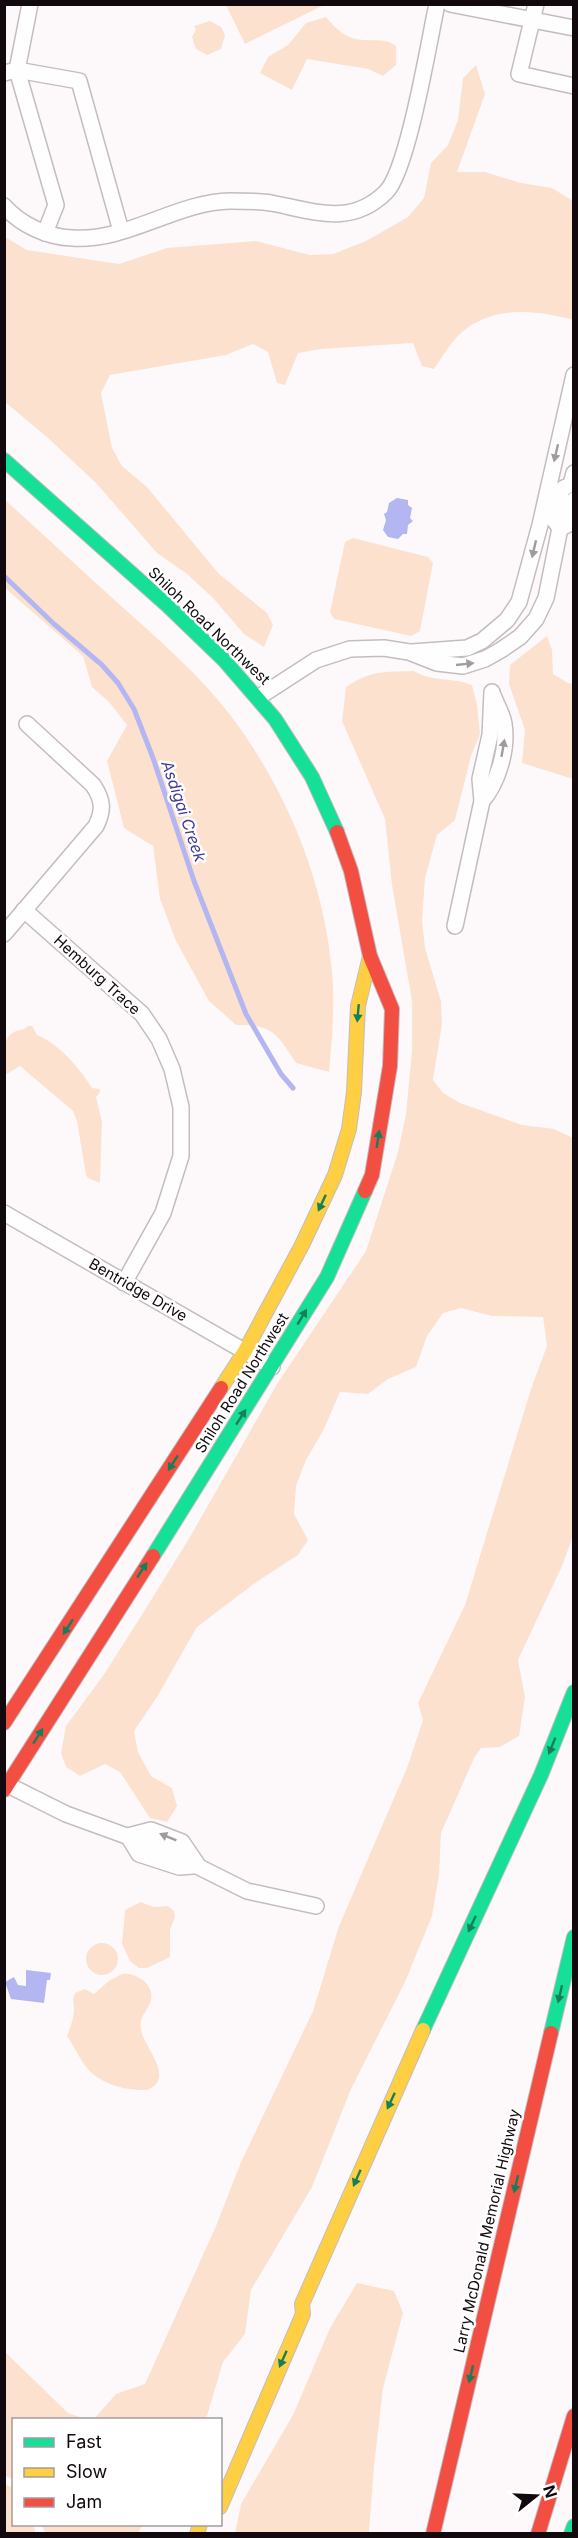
<svg xmlns="http://www.w3.org/2000/svg" width="578" height="2538" font-family="Inter,sans-serif">
  <rect width="100%" height="100%" fill="#fdf9fb"/>
  <g fill="#fce1cf">
    <polygon points="228,4 324,4 324,5 245,44 226,5"/>
    <path d="M 326,17 C 336,29 347,40 365,40 C 378,41 385,38 396,46 L 396,65 L 383,76 L 368,69 L 307,59 L 292,90 L 260,73 L 268,57 L 288,45 L 306,23 Z"/>
    <polygon points="210,21 221,27 225,35 221,49 207,55 196,49 192,37 196,30 194,26"/>
    <path d="M 476,65 L 485,94 L 457,172 L 485,172 L 521,183 L 552,188 L 573,201 L 573,320 C 537,311 499,305 466,329 C 453,338 443,356 434,369 L 422,366 L 413,343 L 321,349 L 298,353 L 285,385 L 277,383 L 268,352 L 253,344 L 226,355 L 110,375 L 101,393 L 112,448 L 122,466 L 147,487 L 219,574 L 267,613 L 273,625 L 264,647 L 244,634 L 213,598 L 187,574 L 157,553 L 96,483 L 48,438 L 5,402 L 5,237 L 27,250 L 119,264 L 167,248 L 256,241 L 310,255 L 333,254 L 366,241 L 408,217 L 424,198 L 431,163 L 448,145 L 458,120 L 463,78 Z"/>
    <path d="M 4,499 C 43,534 80,569 119,604 C 158,639 199,674 231,716 C 286,789 324,880 332,972 C 335,1004 332,1039 329,1072 L 296,1063 C 277,1034 273,1024 236,1025 L 209,1001 L 176,941 L 160,899 L 153,846 L 124,828 L 107,761 L 127,725 L 109,702 L 92,687 L 83,656 L 5,588 Z"/>
    <polygon points="353,538 428,557 433,563 420,631 411,636 334,619 330,612 345,542"/>
    <polygon points="547,636 552,650 553,674 568,683 573,684 573,779 522,763 525,730 509,684 510,665"/>
    <path d="M 414,671 C 432,682 452,677 472,685 L 477,705 L 480,734 L 471,756 L 455,820 L 437,835 L 425,878 L 422,921 L 425,948 L 441,1001 L 442,1024 L 433,1080 L 443,1093 L 460,1103 L 522,1125 L 554,1129 L 573,1138 L 573,1536 L 562,1566 L 518,1660 L 525,1697 L 519,1736 L 500,1747 L 481,1748 L 474,1758 L 441,1833 L 439,1875 L 432,1916 L 405,1982 L 351,2089 L 312,2187 L 251,2290 L 245,2334 L 223,2362 L 206,2419 L 94,2419 L 116,2394 L 145,2384 L 216,2226 L 241,2162 L 313,2011 L 339,1926 L 407,1768 L 423,1720 L 418,1703 L 465,1605 L 531,1389 L 547,1346 L 543,1317 L 492,1316 L 461,1308 L 443,1313 L 427,1336 L 416,1367 L 388,1379 L 368,1394 L 340,1392 L 323,1431 L 306,1460 L 296,1486 L 294,1514 L 308,1540 L 298,1555 L 255,1583 L 197,1627 L 157,1697 L 134,1731 L 138,1752 L 151,1776 L 172,1788 L 177,1806 L 167,1822 L 150,1818 L 120,1772 L 105,1764 L 80,1776 L 66,1767 L 61,1753 L 66,1726 L 105,1673 L 143,1613 L 190,1537 L 277,1384 L 366,1251 L 398,1152 L 406,1114 L 412,1050 L 412,1001 L 392,885 L 385,819 L 342,721 L 346,687 C 371,670 384,672 414,671 Z"/>
    <path d="M 28,1026 L 32,1026 L 37,1035 C 59,1044 79,1067 92,1088 L 100,1089 L 100,1092 L 96,1097 L 102,1122 L 100,1183 L 88,1178 L 86,1175 L 77,1121 L 73,1111 L 20,1066 L 5,1075 C 4,1062 0,1039 14,1032 C 20,1029 23,1031 28,1026 Z"/>
    <polygon points="141,1902 153,1907 168,1906 174,1911 175,1917 170,1930 170,1957 147,1968 139,1968 130,1961 122,1944 125,1910"/>
    <circle cx="102" cy="1959" r="16"/>
    <path d="M 122,1974 C 137,1972 157,1986 150,2003 C 146,2013 139,2017 141,2029 C 143,2047 177,2078 147,2090 C 126,2091 100,2084 87,2068 C 79,2058 74,2046 67,2036 C 72,2022 76,2014 73,1999 L 75,1993 L 85,1989 L 94,1994 L 110,1980 Z"/>
    <polygon points="357,2283 394,2291 403,2313 383,2388 374,2466 369,2533 235,2533 241,2504 293,2415 330,2328"/>
    <polygon points="4,2351 68,2413 86,2419 14,2420 13,2479 5,2476"/>
    <polygon points="5,2484 13,2488 14,2524 33,2525 36,2533 5,2533"/>
    <polygon points="42,2525 42,2524 142,2525 138,2534 45,2533"/>
  </g>
  <g fill="#b3b6f0">
    <polygon points="397,498 408,500 408,505 412,508 410,518 413,521 408,525 407,534 403,534 398,539 388,537 383,530 386,520 384,514 387,512 389,503"/>
    <polygon points="26,1970 51,1973 50,1980 47,1980 44,2003 11,1999 5,1982 14,1977 18,1985 26,1986"/>
  </g>
  <g fill="none" stroke-linecap="round" stroke-linejoin="round">
    <polyline stroke="#b3b6f0" stroke-width="5" points="4,576 54,624 102,665 118,683 134,709 153,758 194,881 246,1014 281,1074 293,1088"/>
    <defs>
      <g id="street">
        <polyline points="30,4 17,70 56,205 45,233"/>
        <polyline points="450,4 574,28"/>
        <polyline points="536,4 519,74 574,86"/>
        <polyline points="4,73 17,70 79,81 121,231"/>
        <path d="M 4,206 C 21,225 47,237 72,238 C 127,242 176,202 230,201 C 244,201 258,201 271,203 C 314,211 351,227 386,192 C 408,170 429,41 437,4"/>
        <polyline points="560,528 567,525 574,500"/>
        <polyline points="412,652 467,648 482,641 507,620 519,602 540,525 574,375"/>
        <polyline points="259,697 316,660 350,649 384,648 409,652 437,663 463,666 485,659 501,650 520,637 536,619 546,598 560,528 554,520 562,489 571,484 574,473"/>
        <path d="M 482,801 C 498,783 508,749 504,724 C 503,715 497,706 494,697"/>
        <polyline points="24,910 142,1014 159,1039 172,1069 181,1107 181,1156 163,1213 124,1283"/>
        <polyline points="455,926 482,801 480,779 490,735 492,692"/>
        <path d="M 4,934 L 96,826 C 104,810 103,800 93,785 L 27,724"/>
        <polyline points="4,1213 272,1367"/>
        <polyline points="4,1783 66,1814 165,1850 247,1891 316,1906"/>
        <polyline points="128,1836 151,1830 182,1842 197,1864"/>
        <polyline points="128,1836 139,1854 179,1867 193,1866"/>
      </g>
      <g id="fast">
        <polyline points="4,460 167,605 224,660 275,719 312,777 337,832"/>
        <polyline points="153,1556 327,1277 365,1191"/>
        <polyline points="423,2030 541,1775 574,1692"/>
        <polyline points="551,2033 574,1937"/>
        <polyline points="571,2534 574,2526"/>
      </g>
      <g id="slow">
        <polyline points="221,1388 245,1351 302,1245 335,1175 349,1129 354,1092 358,1006 370,956"/>
        <polyline points="220,2507 303,2314 302,2304 423,2030"/>
        <polyline points="197,2534 200,2524"/>
      </g>
      <g id="jam">
        <polyline points="337,832 351,871 370,956 392,1009 390,1066 372,1175 365,1191"/>
        <polyline points="4,1723 221,1388"/>
        <polyline points="4,1790 153,1556"/>
        <polyline points="433,2534 551,2033"/>
        <polyline points="538,2534 574,2416"/>
      </g>
    </defs>
    <use href="#street" stroke="#c4bcc0" stroke-width="18"/>
    <use href="#fast" stroke="#c4bcc0" stroke-width="16"/>
    <use href="#slow" stroke="#c4bcc0" stroke-width="16"/>
    <use href="#jam" stroke="#c4bcc0" stroke-width="16"/>
    <use href="#street" stroke="#fffefe" stroke-width="15"/>
    <use href="#fast" stroke="#16e098" stroke-width="14"/>
    <use href="#slow" stroke="#ffcf43" stroke-width="14"/>
    <use href="#jam" stroke="#f24e42" stroke-width="14"/>
  </g>
  <defs><path id="oneway-solid" d="M-6-.8H1V-3.2L6.5 0L1 3.2V.8H-6Z" transform="scale(1.5)"/></defs>
  <g fill="#a09c9e">
    <use href="#oneway-solid" transform="translate(556 453) rotate(103)"/>
    <use href="#oneway-solid" transform="translate(534 549) rotate(103)"/>
    <use href="#oneway-solid" transform="translate(465 664) rotate(-6)"/>
    <use href="#oneway-solid" transform="translate(503 748) rotate(-80)"/>
    <use href="#oneway-solid" transform="translate(168 1837) rotate(-158)"/>
  </g>
  <g fill="#147f5a">
    <use href="#oneway-solid" transform="translate(358 1013) rotate(95)"/>
    <use href="#oneway-solid" transform="translate(378 1139) rotate(-81)"/>
    <use href="#oneway-solid" transform="translate(322 1203) rotate(115)"/>
    <use href="#oneway-solid" transform="translate(302 1317) rotate(-59)"/>
    <use href="#oneway-solid" transform="translate(241 1417) rotate(-57)"/>
    <use href="#oneway-solid" transform="translate(173 1463) rotate(123)"/>
    <use href="#oneway-solid" transform="translate(142 1570) rotate(-57)"/>
    <use href="#oneway-solid" transform="translate(68 1627) rotate(123)"/>
    <use href="#oneway-solid" transform="translate(38 1736) rotate(-58)"/>
    <use href="#oneway-solid" transform="translate(552 1746) rotate(112)"/>
    <use href="#oneway-solid" transform="translate(472 1924) rotate(115)"/>
    <use href="#oneway-solid" transform="translate(560 1994) rotate(103)"/>
    <use href="#oneway-solid" transform="translate(391 2101) rotate(115)"/>
    <use href="#oneway-solid" transform="translate(357 2178) rotate(114)"/>
    <use href="#oneway-solid" transform="translate(516 2184) rotate(103)"/>
    <use href="#oneway-solid" transform="translate(283 2359) rotate(114)"/>
    <use href="#oneway-solid" transform="translate(471 2374) rotate(103)"/>
  </g>
  <g text-anchor="middle" stroke-width="5" stroke-linejoin="round" paint-order="stroke">
    <g font-size="15" fill="#12090e" stroke="#fff">
      <text transform="translate(209 626) rotate(44)" y="5">Shiloh Road Northwest</text>
      <text transform="translate(97 975) rotate(42)" y="5">Hemburg Trace</text>
      <text transform="translate(138 1290) rotate(30)" y="5">Bentridge Drive</text>
      <text transform="translate(242 1383) rotate(-58)" y="5">Shiloh Road Northwest</text>
      <text transform="translate(487 2231) rotate(-77)" y="5">Larry McDonald Memorial Highway</text>
    </g>
    <g font-size="16" font-style="italic" fill="#403b9b" stroke="#fff">
      <text transform="translate(184 811) rotate(71)" y="6">Asdigai Creek</text>
    </g>
  </g>
  <rect width="578" height="2538" fill="none" stroke="#12090e" stroke-width="12"/>
  <rect x="12" y="2418" width="210" height="108" fill="#ffffff" stroke="#a09d9f" stroke-width="1.5"/>
  <rect x="24" y="2438" width="30" height="9" fill="#16e098" stroke="#a09d9f" stroke-width="1.5"/>
  <text x="66" y="2448" font-size="18" fill="#12090e">Fast</text>
  <rect x="24" y="2468" width="30" height="9" fill="#ffcf43" stroke="#a09d9f" stroke-width="1.5"/>
  <text x="66" y="2478" font-size="18" fill="#12090e">Slow</text>
  <rect x="24" y="2498" width="30" height="9" fill="#f24e42" stroke="#a09d9f" stroke-width="1.5"/>
  <text x="66" y="2508" font-size="18" fill="#12090e">Jam</text>
  <g transform="translate(536 2496) rotate(72)" stroke="#ffffff" stroke-width="4.5" paint-order="stroke">
  <path d="M0-4.5L10 22L0 15L-10 22Z" fill="#12090e"/>
  <text y="-9" font-size="16" font-weight="bold" text-anchor="middle" fill="#12090e">N</text>
  </g>
</svg>
